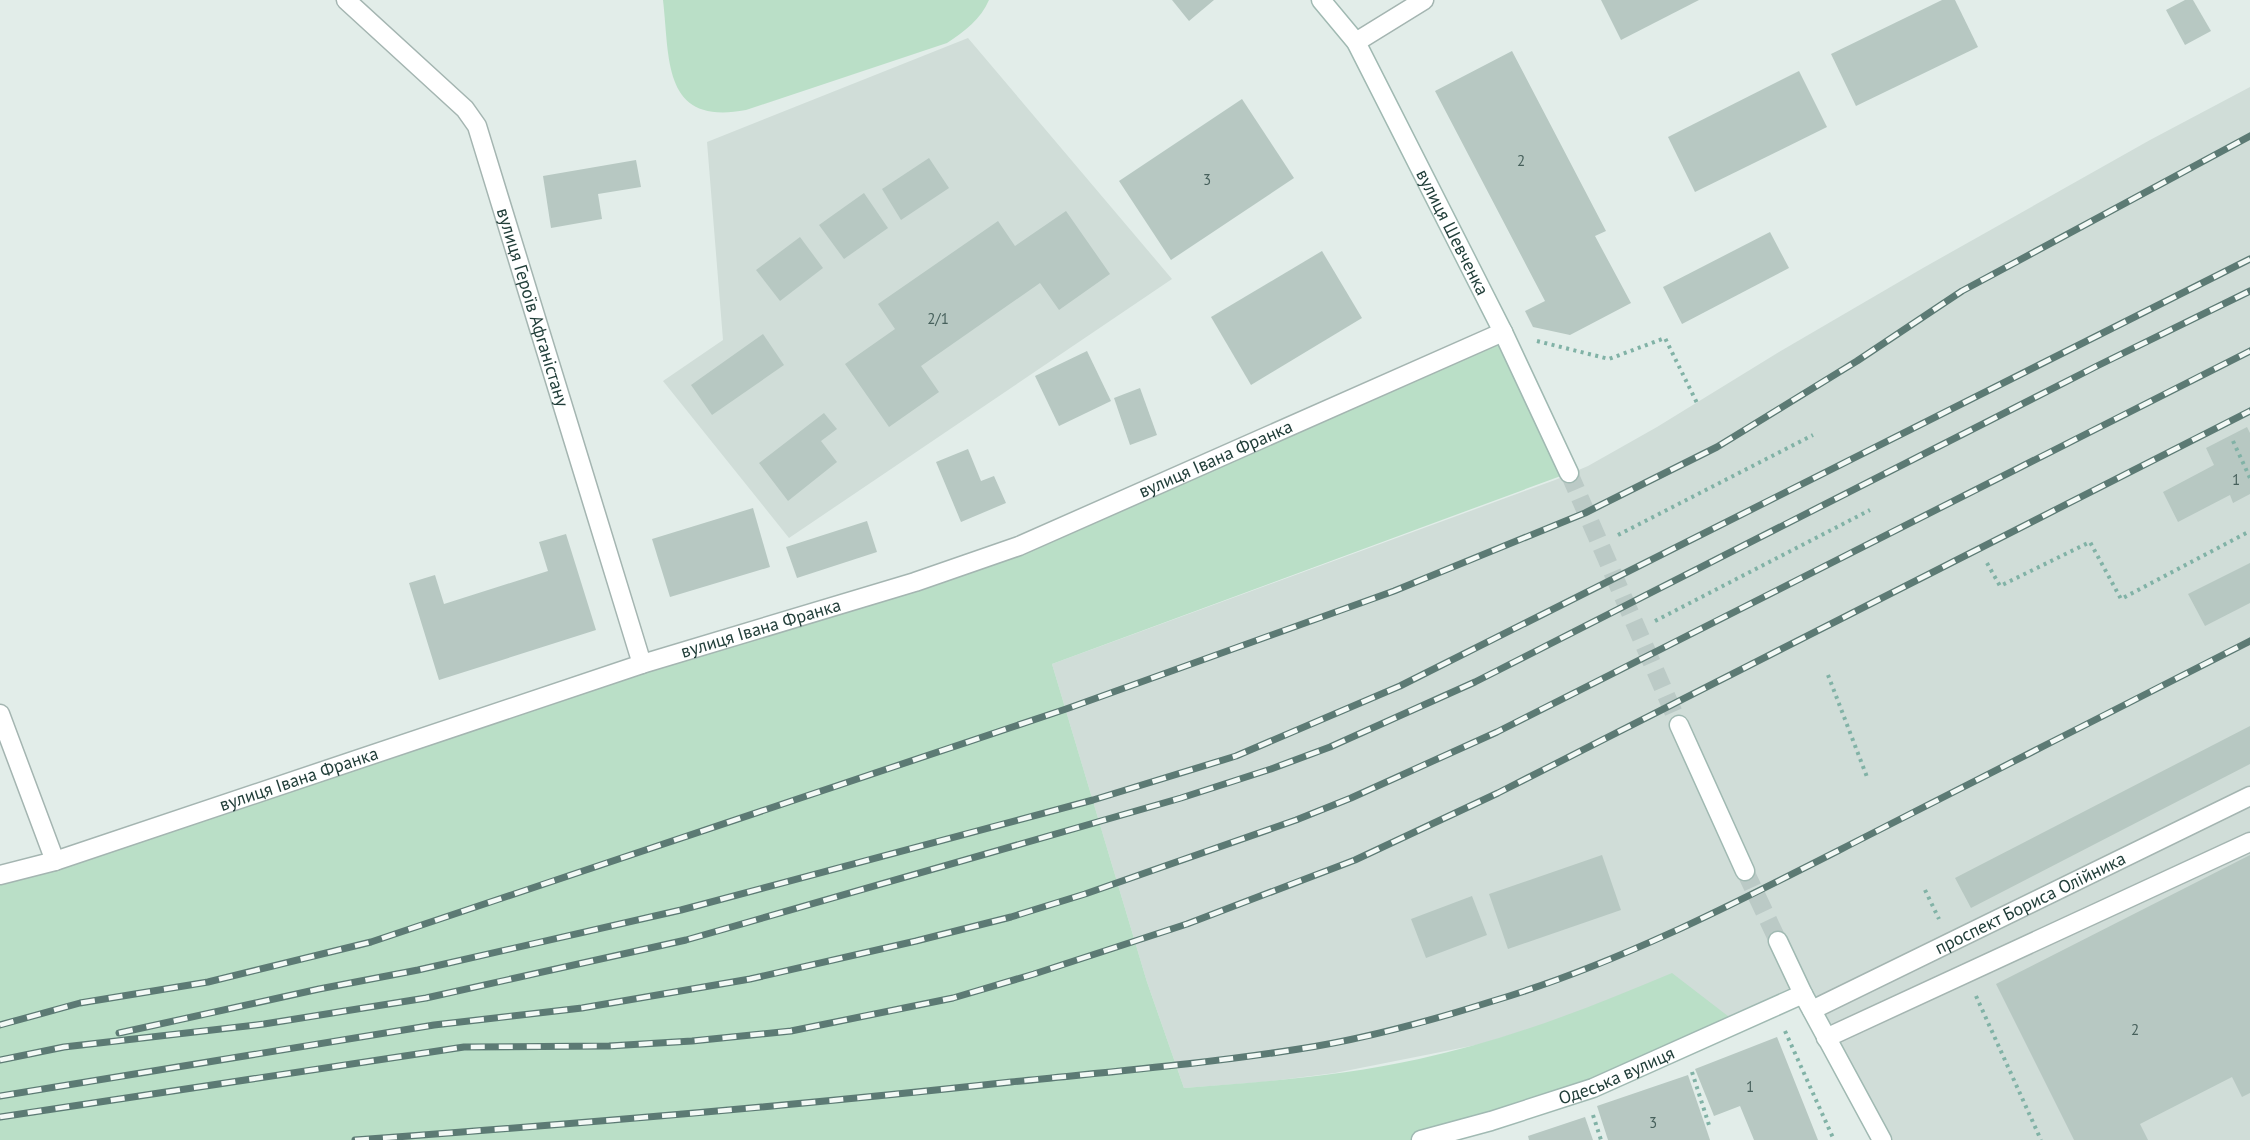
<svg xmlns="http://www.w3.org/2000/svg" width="2250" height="1140" font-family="'PT Sans',sans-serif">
  <rect width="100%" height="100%" fill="#e2ede9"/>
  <g fill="#d0ddd8">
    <polygon points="968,38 1172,279 789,538 663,381 723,340 707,142"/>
    <polygon points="2250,87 2250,1140 1882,1140 1804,994 1737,1023 1607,1001 1550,1023 1481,1044 1335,1073 1263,1082 1184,1088 1147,982 1052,664 1555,480 1588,466 1657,427 1779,352 1923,268 2150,140"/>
  </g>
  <g fill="#badfc7">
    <path d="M 663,0 L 989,0 C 981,19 964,32 947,43 L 746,110 C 662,126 670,60 663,0 Z"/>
    <path d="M 1503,332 L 1569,473 L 1052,664 L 1147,982 L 1184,1088 C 1262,1082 1342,1076 1419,1059 C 1507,1040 1589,1008 1672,973 L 1737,1023 L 1593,1088 L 1421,1140 L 0,1140 L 0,875 L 915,582 Z"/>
  </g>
  <g fill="#b7c8c2">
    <polygon points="1172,0 1214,0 1189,21"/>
    <polygon points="1601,0 1699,0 1621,40"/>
    <polygon points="1942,0 1955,0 1978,47 1856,106 1831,54"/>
    <polygon points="2185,0 2193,0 2211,31 2185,45 2166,10"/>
    <polygon points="1512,51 1606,231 1595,236 1631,303 1570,335 1533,327 1525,311 1545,301 1435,91"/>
    <polygon points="1799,71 1827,127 1695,192 1668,137"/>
    <polygon points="1242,99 1294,178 1171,260 1119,181"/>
    <polygon points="929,158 949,188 901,220 882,189"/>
    <polygon points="636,160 641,187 598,194 602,219 551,228 543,176"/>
    <polygon points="864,193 888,228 844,259 819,225"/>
    <polygon points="1066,211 1110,274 1059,310 1040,283 921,366 939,392 889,427 845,364 895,329 878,304 998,221 1015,246"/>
    <polygon points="1770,232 1789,268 1682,324 1663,287"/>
    <polygon points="800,237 823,268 780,301 756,270"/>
    <polygon points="1322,251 1362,318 1251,385 1211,317"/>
    <polygon points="763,334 784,365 712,415 691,385"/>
    <polygon points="1087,351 1111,401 1059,426 1035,376"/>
    <polygon points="1140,388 1157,435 1130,445 1114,398"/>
    <polygon points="824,413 837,429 821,441 837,462 788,501 759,463"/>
    <polygon points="2247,427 2250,433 2250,494 2233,503 2230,495 2178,522 2163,492 2214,465 2206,448"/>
    <polygon points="968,449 981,481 994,476 1006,503 961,522 936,462"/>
    <polygon points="753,508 770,567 670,597 652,539"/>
    <polygon points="867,521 877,552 797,578 786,547"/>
    <polygon points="566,534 596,630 439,680 409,583 435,575 444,604 548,571 539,542"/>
    <polygon points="2250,563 2250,603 2205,626 2188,594"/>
    <polygon points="2250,726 2250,764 1971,908 1955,878"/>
    <polygon points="1602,855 1621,910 1508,949 1489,894"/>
    <polygon points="2250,855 2250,1093 2242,1097 2232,1077 2140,1124 2148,1140 2074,1140 1996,984"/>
    <polygon points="1472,896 1487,935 1426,958 1411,919"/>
    <polygon points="1777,1037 1818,1140 1754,1140 1740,1106 1714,1116 1695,1069"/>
    <polygon points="1688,1075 1710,1140 1608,1140 1597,1106"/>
    <polygon points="1585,1117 1593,1140 1529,1140 1528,1136"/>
  </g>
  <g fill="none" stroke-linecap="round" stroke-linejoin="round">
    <g stroke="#bbcac6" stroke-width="18" stroke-dasharray="18 9" stroke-linecap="butt">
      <polyline points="1569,473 1679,725"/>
      <polyline points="1745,871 1778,941"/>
    </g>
    <defs>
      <g id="street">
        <path id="s1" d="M 346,0 L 465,109 L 477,126 L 642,664"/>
        <polyline points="1356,42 1424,0"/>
        <polyline points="0,714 55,861"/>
        <path id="s2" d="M 0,875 L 55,861 L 642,664 L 915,582 L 1019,546 L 1503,332"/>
        <path id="s3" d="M 1812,1010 L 2250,796"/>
        <polyline points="1826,1038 2250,842"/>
      </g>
      <g id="secondary">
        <path id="s4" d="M 1321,0 L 1356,42 L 1503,332 L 1569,473"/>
        <polyline points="1679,725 1745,871"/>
        <polyline points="1778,941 1803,994 1882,1140"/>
        <path id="s5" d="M 1421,1140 L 1491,1121 L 1593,1088 L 1803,994"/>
      </g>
    </defs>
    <use href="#street" stroke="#a4b5b1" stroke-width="21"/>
    <use href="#secondary" stroke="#a0b9b2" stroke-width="21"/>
    <g stroke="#81b2a6" stroke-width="4" stroke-dasharray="3 4.5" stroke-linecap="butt">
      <polyline points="1537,341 1609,359 1665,338 1697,403"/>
      <polyline points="2233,441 2250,478"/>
      <polyline points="1618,535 1813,435"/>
      <polyline points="1987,563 2000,586 2090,542 2121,599 2250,531"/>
      <polyline points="1655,621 1870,510"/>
      <polyline points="1828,675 1867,777"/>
      <polyline points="1925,890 1939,919"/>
      <polyline points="1976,996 2041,1140"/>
      <polyline points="1785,1031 1834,1140"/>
      <polyline points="1692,1072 1709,1125"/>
      <polyline points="1593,1115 1601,1140"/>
    </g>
    <use href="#street" stroke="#fff" stroke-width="18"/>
    <use href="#secondary" stroke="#fff" stroke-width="18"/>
    <defs>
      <g id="rail">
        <polyline points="0,1025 80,1003 208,982 371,942 1066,709 1394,591 1585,513 1717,447 1857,361 1962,291 2250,136"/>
        <polyline points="119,1033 319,989 418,970 681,910 1093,800 1236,756 1400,686 2250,259"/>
        <polyline points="0,1060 64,1047 264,1024 426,998 686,940 1181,798 1271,769 1330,747 1475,682 2097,366 2250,291"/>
        <polyline points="0,1096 434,1025 582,1008 750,979 916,941 1011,917 1085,894 1296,820 1351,798 1497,732 2250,351"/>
        <polyline points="0,1117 464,1047 609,1046 692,1041 791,1031 953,998 1034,974 1187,924 1355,860 1498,793 2250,411"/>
        <path d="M 355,1140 C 574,1124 793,1106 1011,1082 C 1107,1072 1204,1064 1299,1049 C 1365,1039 1430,1021 1493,1001 C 1624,962 1745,898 1867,836 C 1995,771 2122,706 2250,641"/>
      </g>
    </defs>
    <use href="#rail" stroke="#5c7a74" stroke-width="7"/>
    <use href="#rail" stroke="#f3f9f6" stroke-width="4.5" stroke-dasharray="14" stroke-linecap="butt"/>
  </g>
  <g text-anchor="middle" stroke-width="4.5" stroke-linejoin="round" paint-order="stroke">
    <g font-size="15" fill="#46605b">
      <text x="1521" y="166">2</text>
      <text x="1207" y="185">3</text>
      <text x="938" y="324">2/1</text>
      <text x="2236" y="485">1</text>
      <text x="2135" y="1035">2</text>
      <text x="1750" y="1092">1</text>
      <text x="1653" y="1128">3</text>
    </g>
    <g font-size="18" fill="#213e39" stroke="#f3f9f6">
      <text dy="6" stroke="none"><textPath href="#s4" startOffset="268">вулиця Шевченка</textPath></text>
      <text dy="6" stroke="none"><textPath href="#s1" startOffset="372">вулиця Героїв Афганістану</textPath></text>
      <text dy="6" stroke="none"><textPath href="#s2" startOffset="1286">вулиця Івана Франка</textPath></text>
      <text dy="6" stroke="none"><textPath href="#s2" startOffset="800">вулиця Івана Франка</textPath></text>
      <text dy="6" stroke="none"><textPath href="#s2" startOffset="314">вулиця Івана Франка</textPath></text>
      <text dy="6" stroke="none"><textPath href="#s3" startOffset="243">проспект Бориса Олійника</textPath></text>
      <text dy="6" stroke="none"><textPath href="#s5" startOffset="206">Одеська вулиця</textPath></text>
    </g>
  </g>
</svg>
